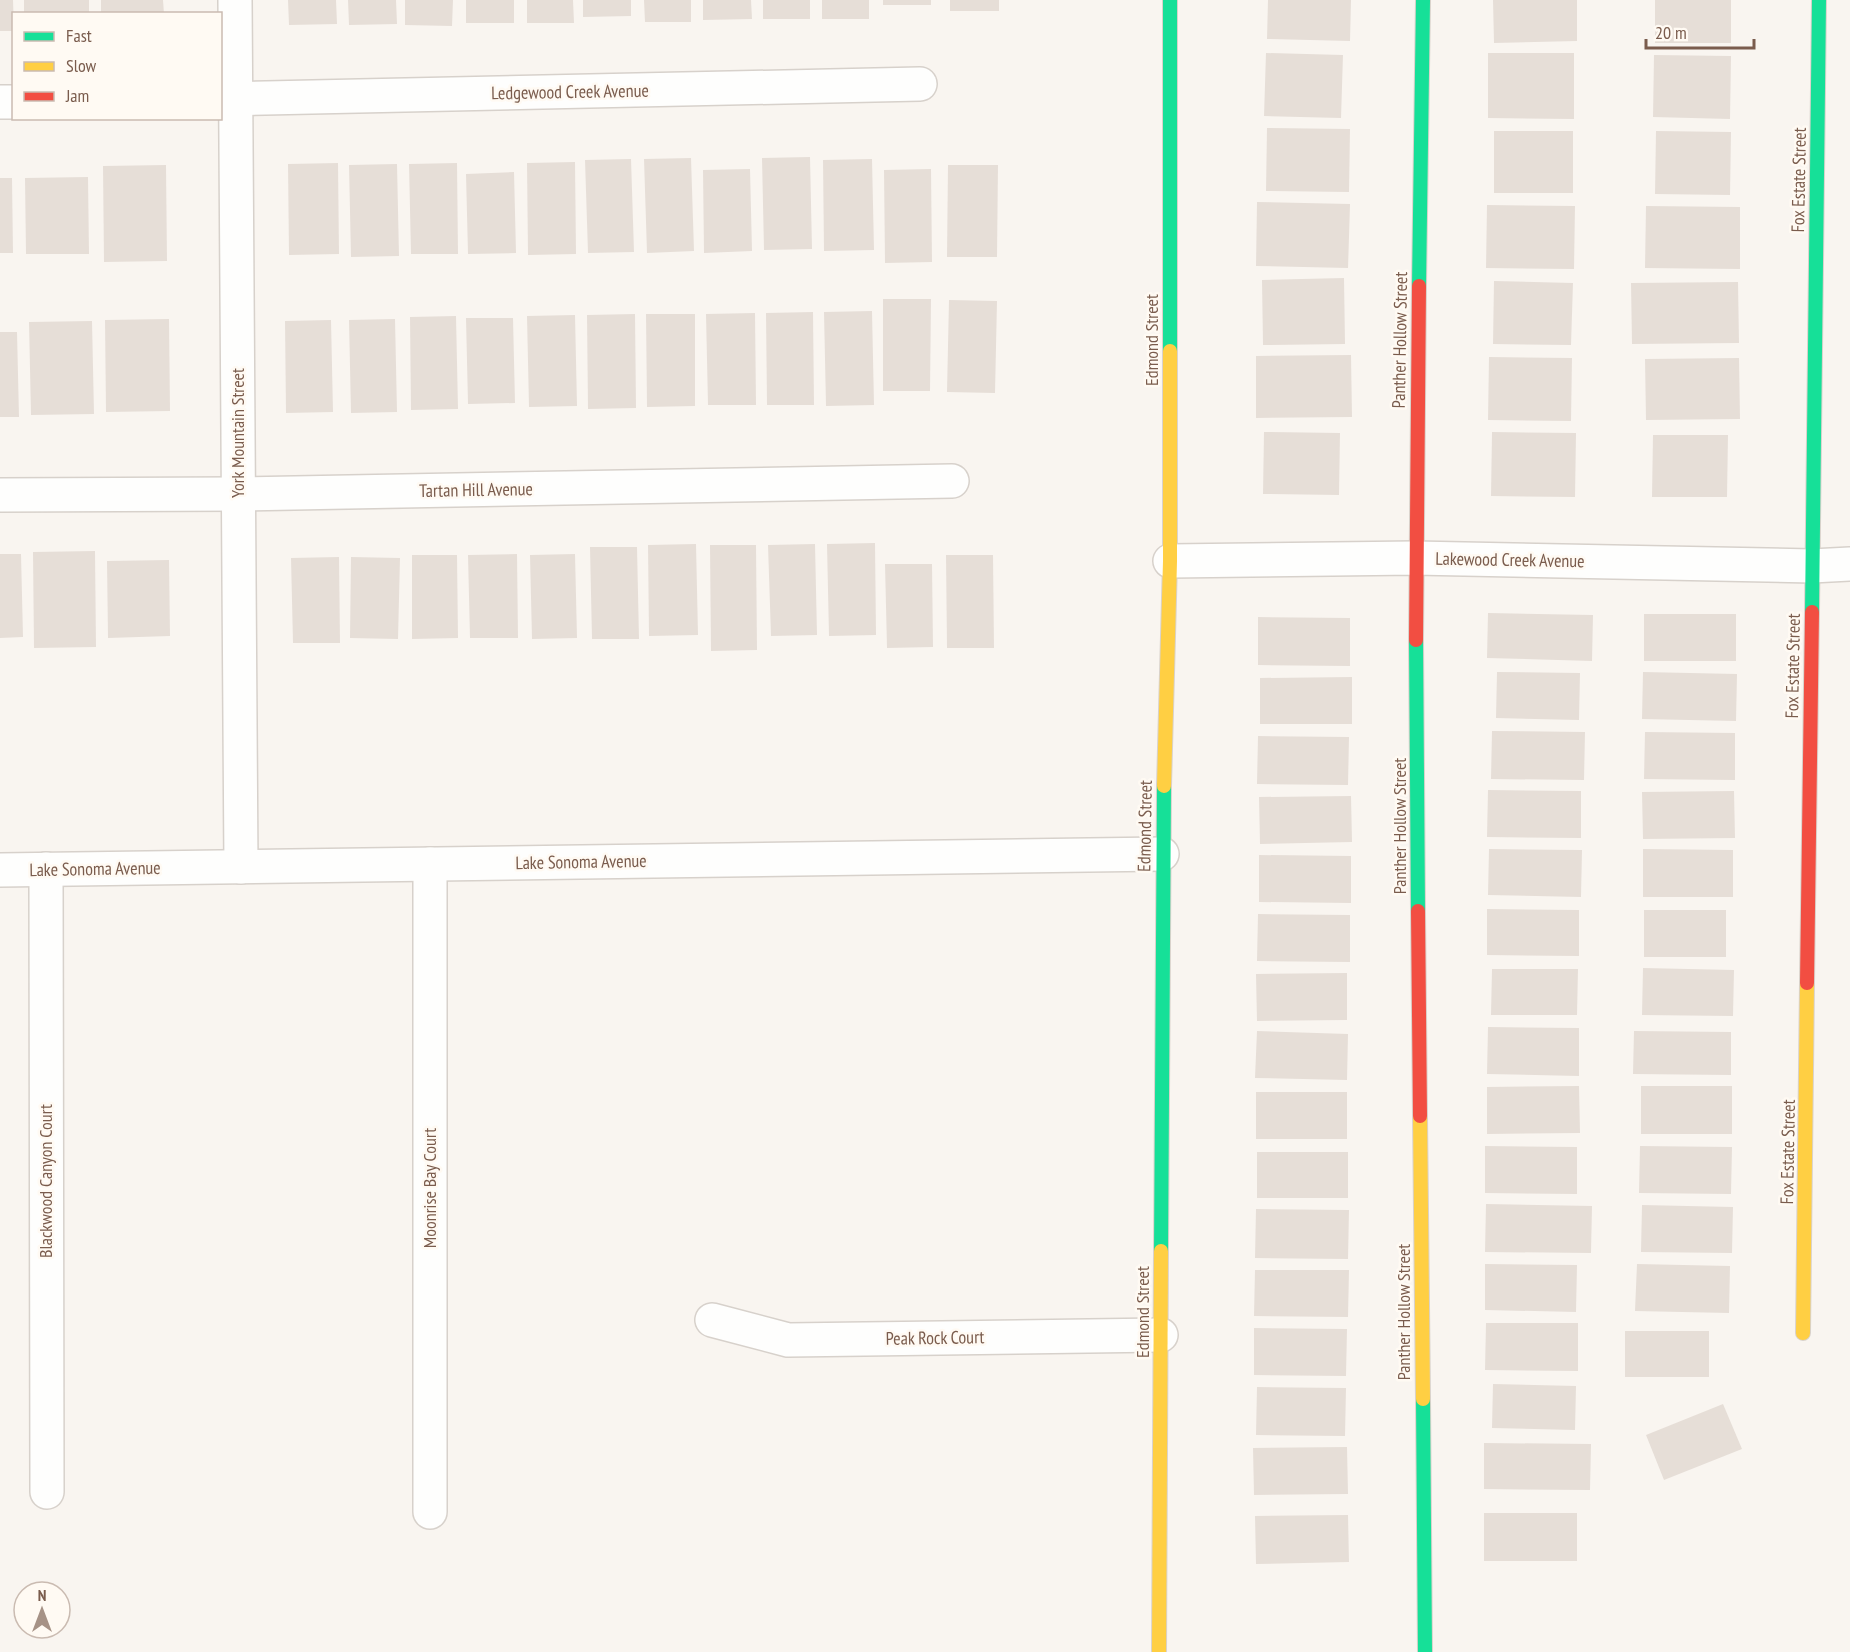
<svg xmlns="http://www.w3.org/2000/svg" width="1850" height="1652" font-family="'PT Sans Narrow',sans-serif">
  <rect width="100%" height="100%" fill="#f9f5f0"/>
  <g fill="#e6ded7">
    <polygon points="0,0 13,0 14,31 0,31"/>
    <rect x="24" y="0" width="65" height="14"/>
    <polygon points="101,0 163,0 164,14 101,14"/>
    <polygon points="288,0 336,0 337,24 289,25"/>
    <polygon points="348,0 396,0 397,24 349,25"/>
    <polygon points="405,0 453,0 452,26 405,25"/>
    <rect x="466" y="0" width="48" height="23"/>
    <polygon points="527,0 573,0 574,23 527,23"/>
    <polygon points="583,0 631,0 631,16 583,17"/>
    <polygon points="644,0 691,0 691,22 645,22"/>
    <polygon points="703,0 751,0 752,19 703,20"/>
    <rect x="763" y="0" width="47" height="19"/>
    <rect x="822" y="0" width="47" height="19"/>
    <rect x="883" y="0" width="48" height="5"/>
    <rect x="950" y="0" width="49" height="11"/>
    <polygon points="1268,0 1351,0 1350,41 1267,39"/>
    <polygon points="1493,0 1577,0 1577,41 1494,43"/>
    <rect x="1655" y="0" width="76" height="43"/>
    <polygon points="1266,53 1343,55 1341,118 1264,116"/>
    <polygon points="1488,53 1574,53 1574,119 1488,118"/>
    <polygon points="1654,55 1731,56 1730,119 1653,117"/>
    <polygon points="1267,128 1350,129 1349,192 1266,191"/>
    <rect x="1494" y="131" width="79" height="62"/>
    <polygon points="1656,131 1731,132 1730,195 1655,194"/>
    <polygon points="810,157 812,249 764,250 762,158"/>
    <polygon points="691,158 694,251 647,253 644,159"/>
    <polygon points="631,159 634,252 588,253 585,160"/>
    <polygon points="872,159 874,250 824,251 823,160"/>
    <polygon points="575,162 576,254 528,255 527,163"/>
    <polygon points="338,163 339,254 289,255 288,164"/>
    <polygon points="457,163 458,254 411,254 409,164"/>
    <polygon points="397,164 399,256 351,257 349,165"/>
    <polygon points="166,165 167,261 104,262 103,166"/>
    <polygon points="948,165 998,165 997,257 947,257"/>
    <polygon points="750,169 752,251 704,253 703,170"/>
    <polygon points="931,169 932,262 885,263 884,170"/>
    <polygon points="514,172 516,253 468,254 466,174"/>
    <polygon points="88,177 89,254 26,254 25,178"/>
    <polygon points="0,178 12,178 13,253 0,253"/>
    <polygon points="1257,202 1350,204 1348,268 1256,266"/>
    <polygon points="1487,205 1575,206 1574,269 1486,268"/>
    <polygon points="1646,206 1740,207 1740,269 1645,268"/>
    <polygon points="1344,278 1345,344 1263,345 1262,280"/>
    <polygon points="1494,281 1573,283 1571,345 1493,344"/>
    <polygon points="1738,282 1739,343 1632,344 1631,283"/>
    <polygon points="883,299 931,299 930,391 883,391"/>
    <polygon points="949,300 997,301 995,393 947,392"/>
    <polygon points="872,311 874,405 826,406 824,312"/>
    <polygon points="813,312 814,405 767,405 766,313"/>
    <polygon points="755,313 756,405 708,405 706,314"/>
    <polygon points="635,314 636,408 588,409 587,315"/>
    <polygon points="646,314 695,314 695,406 647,407"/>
    <polygon points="575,315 577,406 529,407 527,316"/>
    <polygon points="456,316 458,409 411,410 410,317"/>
    <polygon points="466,318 513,318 515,403 468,404"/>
    <polygon points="169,319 170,411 106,412 105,320"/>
    <polygon points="395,319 397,412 351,413 349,320"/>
    <polygon points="331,320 333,412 286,413 285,321"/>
    <polygon points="92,321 94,414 31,415 29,322"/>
    <polygon points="0,332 17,332 19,417 0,417"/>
    <polygon points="1351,355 1352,417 1256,418 1256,356"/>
    <polygon points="1489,357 1572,358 1571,421 1488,420"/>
    <polygon points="1739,358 1740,419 1646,420 1645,359"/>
    <polygon points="1264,432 1340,433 1339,495 1263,494"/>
    <polygon points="1492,432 1576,433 1575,497 1491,496"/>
    <polygon points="1653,435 1728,435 1727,497 1652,497"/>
    <polygon points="875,543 876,635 829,636 827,544"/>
    <polygon points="696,544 698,635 649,636 648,545"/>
    <polygon points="815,544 817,635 771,636 768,545"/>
    <polygon points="710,545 756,545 757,650 711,651"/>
    <polygon points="590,547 637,547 639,639 592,639"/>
    <polygon points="95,551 96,647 34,648 33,552"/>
    <polygon points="0,554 21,554 23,637 0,638"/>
    <polygon points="517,554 518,638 470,638 468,555"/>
    <polygon points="575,554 577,638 532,639 530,555"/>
    <polygon points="412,555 457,555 458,638 412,639"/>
    <polygon points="946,555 993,555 994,648 947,648"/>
    <polygon points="339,557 340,643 293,643 291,558"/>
    <polygon points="351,557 400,558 398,639 350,638"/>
    <polygon points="169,560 170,636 108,638 107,561"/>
    <polygon points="885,564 932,564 933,647 887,648"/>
    <polygon points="1488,613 1593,615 1592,661 1487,658"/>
    <rect x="1644" y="614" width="92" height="47"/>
    <polygon points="1258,617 1350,618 1350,666 1258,665"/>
    <polygon points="1497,672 1580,673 1579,720 1496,718"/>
    <polygon points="1643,672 1737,674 1736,721 1642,719"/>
    <polygon points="1352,677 1352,724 1260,724 1260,678"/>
    <polygon points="1492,731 1585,732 1584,780 1491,779"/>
    <polygon points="1645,732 1735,733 1735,780 1644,779"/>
    <polygon points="1258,736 1349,737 1348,785 1257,784"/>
    <polygon points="1488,790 1581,791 1581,838 1487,837"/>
    <polygon points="1734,791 1735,838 1643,839 1642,792"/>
    <polygon points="1351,796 1352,842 1260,844 1259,797"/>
    <polygon points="1489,849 1582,850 1581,897 1488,895"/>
    <polygon points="1643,849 1733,850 1733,897 1643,897"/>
    <polygon points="1259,855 1351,856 1351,903 1259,902"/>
    <polygon points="1487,909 1579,910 1579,956 1487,955"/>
    <rect x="1644" y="910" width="82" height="47"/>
    <polygon points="1258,914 1350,915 1350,962 1257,961"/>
    <polygon points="1643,968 1734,970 1733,1016 1642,1015"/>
    <polygon points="1492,969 1578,969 1577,1015 1491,1015"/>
    <polygon points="1347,973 1347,1020 1257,1021 1256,974"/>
    <polygon points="1488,1027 1579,1028 1579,1076 1487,1074"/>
    <polygon points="1257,1031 1348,1034 1347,1080 1255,1078"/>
    <polygon points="1634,1031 1731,1032 1731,1075 1633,1074"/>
    <polygon points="1579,1086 1580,1133 1487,1134 1487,1087"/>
    <rect x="1641" y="1086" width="91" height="48"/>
    <rect x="1256" y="1092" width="91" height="47"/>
    <polygon points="1485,1146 1577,1147 1577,1194 1485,1193"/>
    <polygon points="1640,1146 1732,1147 1731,1194 1639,1193"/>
    <rect x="1257" y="1152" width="91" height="46"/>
    <polygon points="1486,1204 1592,1206 1591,1253 1485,1252"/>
    <polygon points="1642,1205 1733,1207 1732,1253 1641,1252"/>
    <polygon points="1256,1209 1349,1210 1348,1259 1255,1258"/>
    <polygon points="1485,1264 1577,1265 1576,1312 1485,1310"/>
    <polygon points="1637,1264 1730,1266 1729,1313 1635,1311"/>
    <polygon points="1255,1270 1349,1270 1348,1317 1254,1316"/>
    <polygon points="1486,1323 1578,1323 1578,1371 1485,1370"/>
    <polygon points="1254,1328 1347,1329 1346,1376 1254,1375"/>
    <rect x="1625" y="1331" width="84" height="46"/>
    <polygon points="1493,1384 1576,1386 1575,1430 1492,1428"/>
    <polygon points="1257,1387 1346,1388 1345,1436 1256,1435"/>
    <polygon points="1723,1404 1742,1449 1664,1480 1646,1435"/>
    <polygon points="1484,1443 1591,1444 1590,1490 1484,1489"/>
    <polygon points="1347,1447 1348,1494 1254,1495 1253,1448"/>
    <rect x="1484" y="1513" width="93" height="48"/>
    <polygon points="1348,1515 1349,1562 1256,1564 1255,1516"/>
  </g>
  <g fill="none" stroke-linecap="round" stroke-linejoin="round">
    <defs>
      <g id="street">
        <polyline points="235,0 241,867"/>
        <polyline points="220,99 920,84"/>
        <polyline points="0,102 14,102"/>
        <polyline points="0,495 238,494 952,481"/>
        <polyline points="1170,561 1415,558 1812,566 1850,564"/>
        <polyline points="430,864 430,1512"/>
        <polyline points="46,869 47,1492"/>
        <polyline points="0,870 1162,854"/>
        <polyline points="712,1320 788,1340 1161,1335"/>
      </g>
      <g id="fast">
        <polyline points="1170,0 1170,351"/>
        <polyline points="1419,286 1423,0"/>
        <polyline points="1812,612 1819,0"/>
        <polyline points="1416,640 1418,911"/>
        <polyline points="1161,1251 1164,786"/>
        <polyline points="1423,1399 1425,1652"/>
      </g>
      <g id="slow">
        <polyline points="1164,786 1170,561 1170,351"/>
        <polyline points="1420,1116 1423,1399"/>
        <polyline points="1803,1333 1807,983"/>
        <polyline points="1159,1652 1161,1251"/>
      </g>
      <g id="jam">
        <polyline points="1416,640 1419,286"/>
        <polyline points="1418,911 1420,1116"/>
        <polyline points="1807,983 1812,612"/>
      </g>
    </defs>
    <use href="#street" stroke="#d7d1cb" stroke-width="36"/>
    <use href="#fast" stroke="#d9d2cb" stroke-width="16"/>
    <use href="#slow" stroke="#d9d2cb" stroke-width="16"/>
    <use href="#jam" stroke="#d9d2cb" stroke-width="16"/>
    <use href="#street" stroke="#fefefd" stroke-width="33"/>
    <use href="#fast" stroke="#16e098" stroke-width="14"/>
    <use href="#slow" stroke="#ffcf43" stroke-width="14"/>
    <use href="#jam" stroke="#f24e42" stroke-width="14"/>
  </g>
  <g text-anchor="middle" stroke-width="5" stroke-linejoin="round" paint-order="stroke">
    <g font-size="18" fill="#7a5c4d" stroke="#fffaf3">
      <text transform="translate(570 92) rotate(-1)" y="6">Ledgewood Creek Avenue</text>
      <text transform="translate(1799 180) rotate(-89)" y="6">Fox Estate Street</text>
      <text transform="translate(1152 340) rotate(-90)" y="6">Edmond Street</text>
      <text transform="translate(1400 340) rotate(-89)" y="6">Panther Hollow Street</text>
      <text transform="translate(238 433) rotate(-90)" y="6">York Mountain Street</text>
      <text transform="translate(476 490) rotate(-1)" y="6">Tartan Hill Avenue</text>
      <text transform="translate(1510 560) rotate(1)" y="6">Lakewood Creek Avenue</text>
      <text transform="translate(1793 666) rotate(-89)" y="6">Fox Estate Street</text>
      <text transform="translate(1145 826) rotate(-89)" y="6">Edmond Street</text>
      <text transform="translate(1400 826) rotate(-90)" y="6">Panther Hollow Street</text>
      <text transform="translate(581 862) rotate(-1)" y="6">Lake Sonoma Avenue</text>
      <text transform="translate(95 869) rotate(-1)" y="6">Lake Sonoma Avenue</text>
      <text transform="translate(1788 1152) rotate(-89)" y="6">Fox Estate Street</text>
      <text transform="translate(46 1181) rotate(-90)" y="6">Blackwood Canyon Court</text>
      <text transform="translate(430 1188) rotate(-90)" y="6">Moonrise Bay Court</text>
      <text transform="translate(1143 1312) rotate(-90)" y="6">Edmond Street</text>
      <text transform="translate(1404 1312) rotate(-90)" y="6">Panther Hollow Street</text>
      <text transform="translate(935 1338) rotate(-1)" y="6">Peak Rock Court</text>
    </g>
  </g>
  <rect x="12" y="12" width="210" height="108" fill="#fffaf3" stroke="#cabbb1" stroke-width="1.5"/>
  <rect x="24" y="32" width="30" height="9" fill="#16e098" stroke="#cabbb1" stroke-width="1.5"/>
  <text x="66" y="42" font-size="18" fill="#7a5c4d">Fast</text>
  <rect x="24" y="62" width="30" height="9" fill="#ffcf43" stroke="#cabbb1" stroke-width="1.5"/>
  <text x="66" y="72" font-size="18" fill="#7a5c4d">Slow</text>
  <rect x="24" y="92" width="30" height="9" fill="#f24e42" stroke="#cabbb1" stroke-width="1.5"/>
  <text x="66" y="102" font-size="18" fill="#7a5c4d">Jam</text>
  <g transform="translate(42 1610)"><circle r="28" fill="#fffaf3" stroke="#cabbb1" stroke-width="1.5"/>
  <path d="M0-4.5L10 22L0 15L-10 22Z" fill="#a69286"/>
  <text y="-9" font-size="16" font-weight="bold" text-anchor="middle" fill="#7a5c4d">N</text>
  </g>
  <path d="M1646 39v9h108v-9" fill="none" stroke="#7a5c4d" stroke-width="3"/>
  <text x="1655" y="39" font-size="18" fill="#7a5c4d" stroke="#fffaf3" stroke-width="4.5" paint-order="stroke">20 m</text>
</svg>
